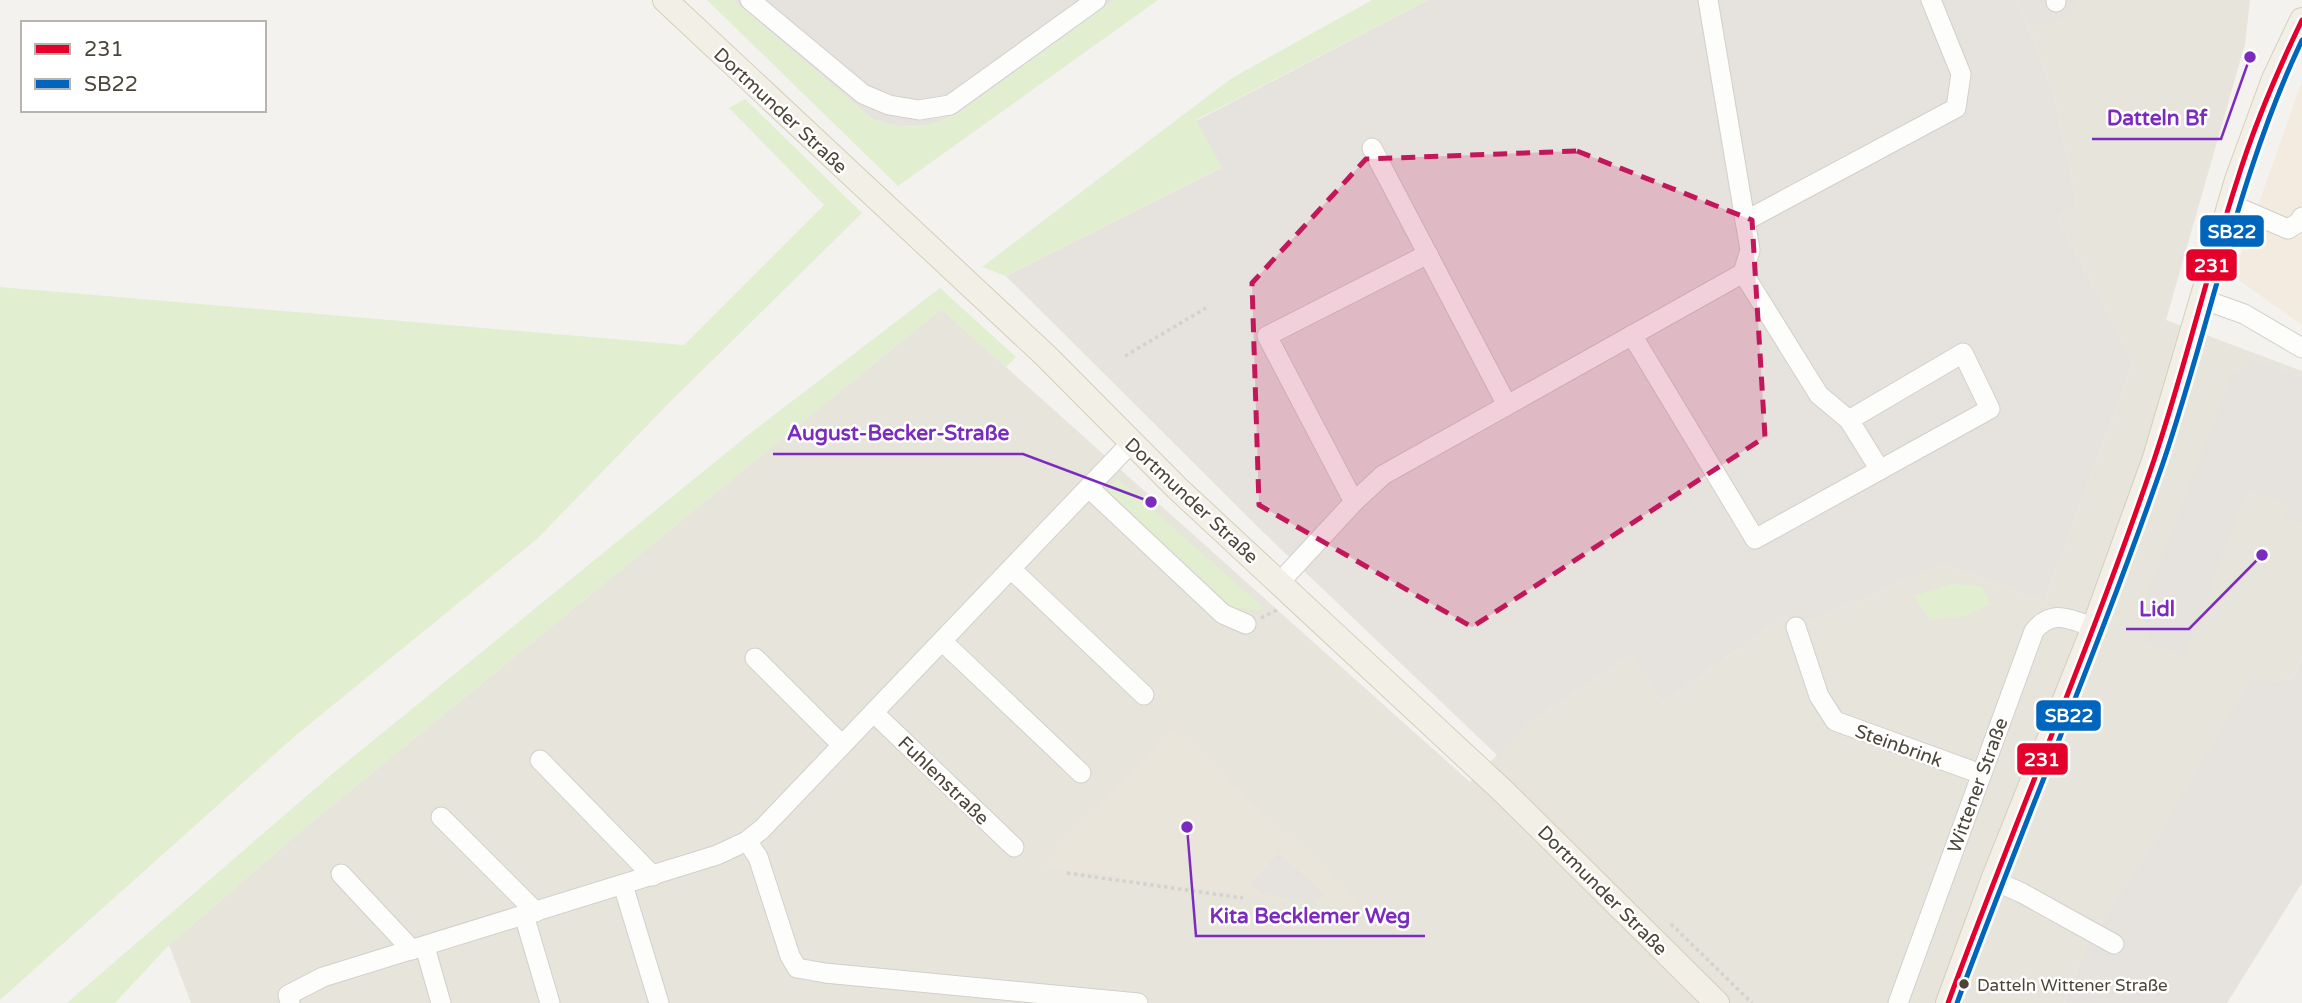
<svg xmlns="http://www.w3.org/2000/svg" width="2302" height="1003" font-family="'Varela Round',sans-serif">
  <rect width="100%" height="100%" fill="#f4f2ee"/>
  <polygon fill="#e7e4dc" points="2017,0 2250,0 2245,44 2166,320 2302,371 2302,656 2294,678 2272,681 2162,830 2088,941 2065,1003 191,1003 169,945 302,830 941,309 1470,782 1527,725 1631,655 1663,703 1781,618 1810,621 1944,564 2044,602 2133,362 2057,217 2077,205 2054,94"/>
  <polygon fill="#f3ebdf" points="2302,81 2302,325 2233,276"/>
  <g fill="#e6e2de">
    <polygon points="733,0 1114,0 959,113 931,125 897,127 871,118"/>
    <polygon points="1428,0 2017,0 2054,94 2077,205 2057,217 2133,362 2044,602 1944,564 1810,621 1781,618 1663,703 1631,655 1527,725 1498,756 1263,532 1006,276 1221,168 1196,121"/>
  </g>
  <polygon fill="#eae5da" points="1172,729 1358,902 1358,910 1044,866"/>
  <g fill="#e1eecf">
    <path d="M 707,0 L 733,0 L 871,118 C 908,131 923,129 959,113 L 1114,0 L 1158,0 L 898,186 Z"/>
    <polygon points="1372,0 1428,0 1196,120 1222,167 1006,276 982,267 1232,78"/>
    <polygon points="745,99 862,213 671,401 537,539 295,736 0,1000 0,287 684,345 824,205 729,108"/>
    <polygon points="940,288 1016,357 1006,367 941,309 302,830 169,945 115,1003 67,1003 332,774 748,435"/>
    <polygon points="1117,478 1264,608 1259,610 1232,608 1107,490"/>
    <polygon points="1951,584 1981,586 1991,604 1964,616 1930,620 1914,596"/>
  </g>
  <g fill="#e6e3df">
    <polygon points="2018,0 2073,0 2078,10 2044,26 2027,23"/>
    <polygon points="1062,258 1248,447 1298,414 1344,499 1297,544 1273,519 1262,528 1013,281"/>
    <polygon points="1229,290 1275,372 1226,399 1180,317"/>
    <polygon points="2254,360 2302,378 2302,526 2284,519 2289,506 2247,490 2184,658 2144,642 2150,625 2138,620 2233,373"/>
    <polygon points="2302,657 2302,883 2227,1003 2065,1003 2088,941 2162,830 2252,678 2272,681 2294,678"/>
    <polygon points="1279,853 1325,895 1314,904 1262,894 1250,883"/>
  </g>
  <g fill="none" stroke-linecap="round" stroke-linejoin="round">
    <defs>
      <g id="minor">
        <polyline points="750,0 863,94 889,105 919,110 950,105 1096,0"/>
        <polyline points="2056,0 2056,2"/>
        <polyline points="1372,148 1507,405"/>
        <polyline points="2230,204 2288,229 2298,223 2302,217"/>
        <polyline points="1745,221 1956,108 1961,74 1931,0"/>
        <polyline points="2202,299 2244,314 2302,348"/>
        <polyline points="1632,335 1755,539 1990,409 1963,353 1849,420 1819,395 1743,273 1750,250 1708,0"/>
        <polyline points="1849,420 1880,470"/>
        <polyline points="1089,488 1223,614 1246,624"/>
        <polyline points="1354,502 1267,336 1428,254"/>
        <polyline points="1011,569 1144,695"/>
        <polyline points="1279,583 1354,502 1383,475 1743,273"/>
        <polyline points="1796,627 1819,696 1835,721 1981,774"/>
        <polyline points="942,641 1081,773"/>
        <polyline points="755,658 842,745"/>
        <polyline points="874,713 1014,847"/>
        <polyline points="540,760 653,876"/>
        <polyline points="441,817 536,912"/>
        <polyline points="747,841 758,857 790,956 797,968 825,973 1138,1003"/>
        <polyline points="341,874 412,950"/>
        <polyline points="1993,880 2022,893 2114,944"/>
        <polyline points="623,885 659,1003"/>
        <polyline points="524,915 550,1003"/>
        <polyline points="425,947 441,1003"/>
        <polyline points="290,1003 288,995 323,977 717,855 747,841 762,829 1131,443"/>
        <path d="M 1898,1003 L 2034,631 C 2053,608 2070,620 2094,627"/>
      </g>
      <g id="major">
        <polyline points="665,0 1046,356 1177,488 1504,792 1717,1003"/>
        <polyline points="1948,1003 1993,880 2094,627 2155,458 2237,180 2274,79 2302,20"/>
      </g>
    </defs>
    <use href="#minor" stroke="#d2d0cb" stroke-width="21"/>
    <use href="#major" stroke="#d6cebb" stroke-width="26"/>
    <g stroke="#d3d2cc" stroke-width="3.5" stroke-dasharray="3.5 3.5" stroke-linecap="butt">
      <polyline points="1125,356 1206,308"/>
      <polyline points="1261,618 1279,609"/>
      <polyline points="1067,873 1243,898"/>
      <polyline points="1671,924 1752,1003"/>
    </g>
    <use href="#minor" stroke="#fdfdfc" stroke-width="19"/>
    <use href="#major" stroke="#f2efe6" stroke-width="24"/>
    <defs>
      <path id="bus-1" d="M 1948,1003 C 2015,821 2092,643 2154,460 C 2185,368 2207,273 2237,181 C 2254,126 2277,72 2302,20"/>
      <path id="bus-2" d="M 1957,1003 C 2024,822 2100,645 2163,463 C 2211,322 2238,175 2302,40"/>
    </defs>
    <use href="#bus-1" stroke="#fff" stroke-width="10"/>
    <use href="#bus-2" stroke="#fff" stroke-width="10"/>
    <use href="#bus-1" stroke="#e4002b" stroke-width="5"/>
    <use href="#bus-2" stroke="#0065bd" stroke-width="5"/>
  </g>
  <path fill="#c2185b" fill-opacity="0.2" stroke="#c2185b" stroke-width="5" stroke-dasharray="14 9" stroke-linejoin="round" d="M 1577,151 L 1752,220 L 1765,437 L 1472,627 L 1259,505 L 1252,283 L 1366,159 Z"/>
  <circle fill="#4b4439" stroke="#fff" stroke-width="2.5" cx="1964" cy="984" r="6"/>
  <g text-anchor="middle" stroke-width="5" stroke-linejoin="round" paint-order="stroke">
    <g font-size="17" fill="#4b4439" stroke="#fff" text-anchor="start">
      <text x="1977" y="991">Datteln Wittener Straße</text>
    </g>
    <g font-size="19" fill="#4b4439" stroke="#fff">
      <text transform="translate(781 110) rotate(43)" y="7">Dortmunder Straße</text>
      <text transform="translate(1192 500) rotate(43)" y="7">Dortmunder Straße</text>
      <text transform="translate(1899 745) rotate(20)" y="7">Steinbrink</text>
      <text transform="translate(944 780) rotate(44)" y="7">Fuhlenstraße</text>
      <text transform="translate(1977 785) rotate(-70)" y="7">Wittener Straße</text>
      <text transform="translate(1603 890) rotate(45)" y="7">Dortmunder Straße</text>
    </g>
  </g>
  <path fill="none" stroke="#7b2cbf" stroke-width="2.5" d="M2250 57L2221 139H2092M1151 502L1023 454H773M2262 555L2189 629H2126M1187 827L1196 936H1425"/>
  <g fill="#7b2cbf" stroke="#fff" stroke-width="2.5">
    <circle cx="2250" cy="57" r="7"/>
    <circle cx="1151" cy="502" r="7"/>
    <circle cx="2262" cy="555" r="7"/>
    <circle cx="1187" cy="827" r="7"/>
  </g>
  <g font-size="21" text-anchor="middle" font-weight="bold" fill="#7b2cbf" stroke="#fff" stroke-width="5" stroke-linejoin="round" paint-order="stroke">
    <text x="2157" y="125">Datteln Bf</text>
    <text x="898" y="440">August-Becker-Straße</text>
    <text x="2157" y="616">Lidl</text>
    <text x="1310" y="923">Kita Becklemer Weg</text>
  </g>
  <g stroke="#fff" stroke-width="2.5">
    <rect x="2199" y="214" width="66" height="34" rx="7" fill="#0065bd"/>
    <rect x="2185" y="248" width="53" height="34" rx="7" fill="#e4002b"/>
    <rect x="2035" y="699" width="67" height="33" rx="7" fill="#0065bd"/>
    <rect x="2016" y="742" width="53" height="34" rx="7" fill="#e4002b"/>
  </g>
  <g font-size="19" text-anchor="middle" font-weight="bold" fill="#fff">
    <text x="2232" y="238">SB22</text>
    <text x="2212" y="272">231</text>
    <text x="2069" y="722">SB22</text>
    <text x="2042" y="766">231</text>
  </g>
  <rect x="21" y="21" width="245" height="91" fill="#ffffff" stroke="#b7b4b0" stroke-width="2"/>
  <rect x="35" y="44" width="35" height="10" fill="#e4002b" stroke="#b7b4b0" stroke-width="2"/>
  <text x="84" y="56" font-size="21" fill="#4b4439">231</text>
  <rect x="35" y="79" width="35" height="10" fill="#0065bd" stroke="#b7b4b0" stroke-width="2"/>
  <text x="84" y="91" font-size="21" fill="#4b4439">SB22</text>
</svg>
